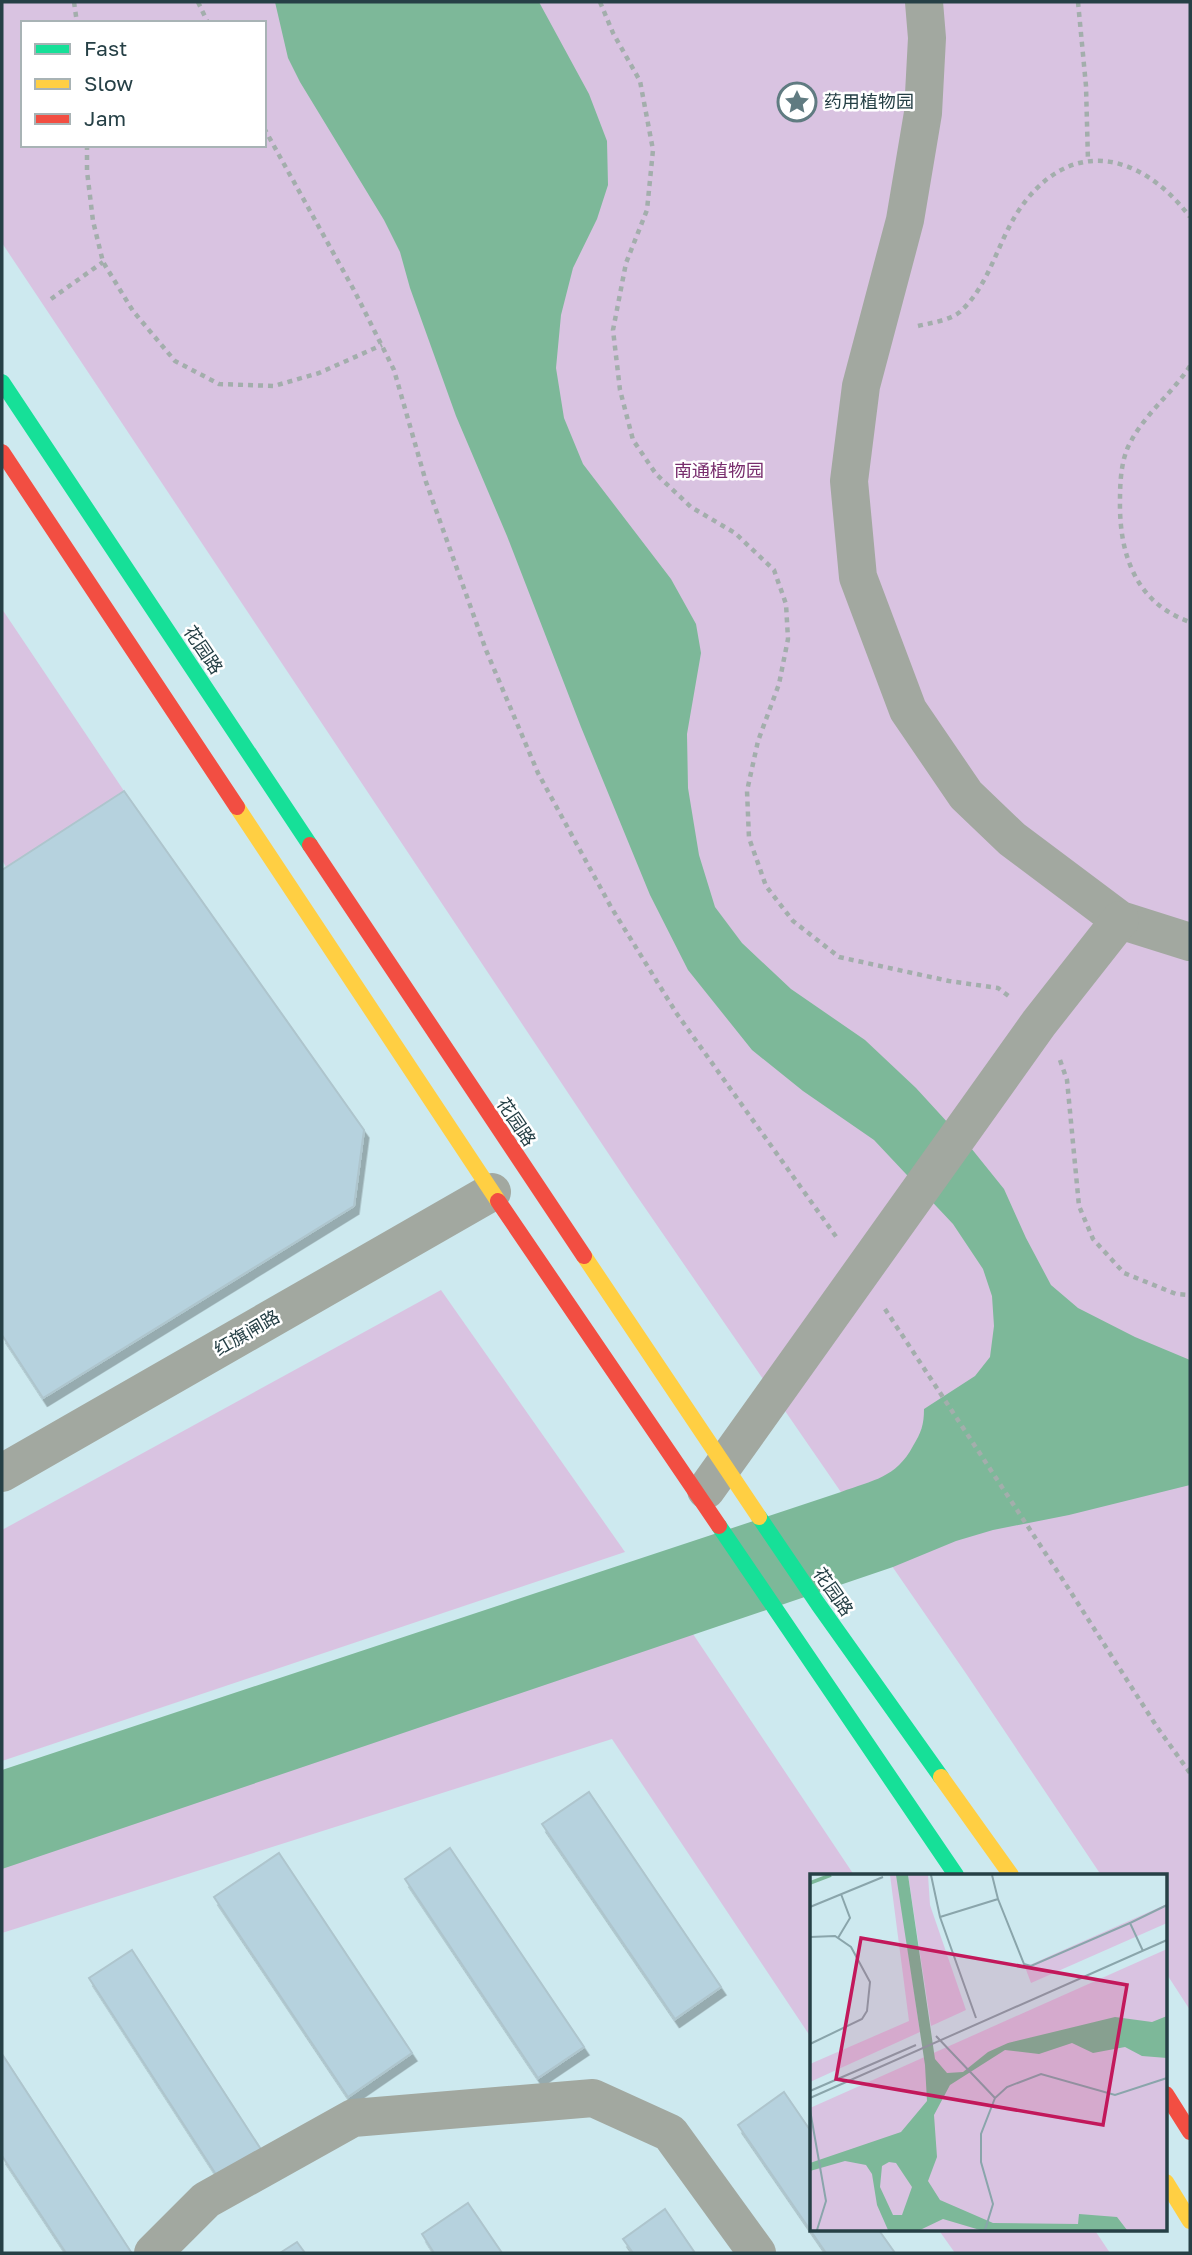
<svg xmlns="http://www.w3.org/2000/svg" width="1192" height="2255" font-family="'Golos Text','Noto Sans SC',sans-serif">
  <defs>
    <filter id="shadow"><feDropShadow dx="4.5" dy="8" stdDeviation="0" flood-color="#0004"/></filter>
  </defs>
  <rect width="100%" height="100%" fill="#cde9ef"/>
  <g fill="#d9c3e1" fill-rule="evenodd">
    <path d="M 2,2 L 1190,2 L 1190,2010 L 1166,1973 L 1166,1875 L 1101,1875 L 965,1672 L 632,1189 L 2,243 ZM 23,23 L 264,23 L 264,145 L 23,145 Z"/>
    <polygon points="2,609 124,791 6,867 2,860"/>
    <polygon points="441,1290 625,1552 2,1761 2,1530"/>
    <polygon points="691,1631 854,1875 812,1875 812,2039 612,1739 2,1933 2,1863"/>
    <polygon points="938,2229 1094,2229 1110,2253 955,2253"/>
  </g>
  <path fill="#7db899" d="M 275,2 L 539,2 L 589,94 L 607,141 L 608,185 L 597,219 L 573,268 L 561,315 L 556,368 L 564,418 L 583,464 L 671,579 L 696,624 L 701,653 L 687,734 L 688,788 L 699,855 L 715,907 L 742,943 L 791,989 L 865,1040 L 916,1088 L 971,1148 L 1004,1189 L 1026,1238 L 1051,1285 L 1078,1308 L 1135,1337 L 1190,1360 L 1190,1485 L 1069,1515 L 993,1530 L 956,1541 L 893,1567 L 2,1869 L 2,1770 L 841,1492 C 873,1480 896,1478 913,1446 C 921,1433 924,1425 924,1409 L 975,1376 L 990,1357 L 994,1326 L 992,1296 L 983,1269 L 953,1224 L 874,1140 L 803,1091 L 752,1050 L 688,970 L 650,895 L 581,727 L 507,536 L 456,416 L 410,288 L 400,252 L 384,220 L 300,82 L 288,58 Z"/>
  <g fill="#b6d2de" stroke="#aec5cd" stroke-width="2" filter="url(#shadow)">
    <polygon points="124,791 364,1130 354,1206 43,1398 2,1335 2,870"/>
    <polygon points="589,1792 721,1987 675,2019 542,1824"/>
    <polygon points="450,1848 584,2047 538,2078 405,1879"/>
    <polygon points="279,1853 412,2053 348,2097 214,1897"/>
    <polygon points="132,1950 262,2151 219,2179 89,1978"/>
    <polygon points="2,2054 131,2252 129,2253 66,2253 2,2156"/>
    <polygon points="784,2092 812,2133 812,2229 878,2229 895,2253 826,2253 738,2125"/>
    <polygon points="468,2203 502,2253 434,2253 422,2234"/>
    <polygon points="665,2209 695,2253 633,2253 623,2239"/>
    <polygon points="297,2242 305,2253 280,2253"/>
  </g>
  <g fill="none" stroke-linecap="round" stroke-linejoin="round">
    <g stroke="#a3aeac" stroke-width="4.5" stroke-dasharray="5 5" stroke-linecap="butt">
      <polyline points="74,2 77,23"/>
      <polyline points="198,2 208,23"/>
      <polyline points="600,2 613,33 640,81 653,150 647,210 626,263 613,330 620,390 633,440 656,474 691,507 735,533 774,570 786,604 788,639 779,684 758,741 747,791 749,838 766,886 793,921 839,957 949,981 998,988 1010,997"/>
      <polyline points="1078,2 1086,86 1088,161"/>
      <polyline points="264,128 355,292 394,370 426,482 486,650 538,773 611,907 677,1014 837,1238"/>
      <polyline points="87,145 87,171 93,221 103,262 133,311 175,361 219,384 274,386 319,373 382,345"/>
      <polyline points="51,299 103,262"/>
      <path d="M 918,326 C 930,323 953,320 962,310 C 989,284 997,245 1017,213 C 1067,136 1139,150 1190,217"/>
      <path d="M 1190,366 C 1171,395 1143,415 1128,447 C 1121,463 1120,483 1120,500 C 1119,553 1135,603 1190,622"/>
      <polyline points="1060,1060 1067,1080 1079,1206 1093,1239 1124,1273 1176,1294 1190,1295"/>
      <polyline points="885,1309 1063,1580 1157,1727 1190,1773"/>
    </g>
    <g stroke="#a2a8a0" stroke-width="38">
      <polyline points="924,2 927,38 923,113 905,220 861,386 849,481 858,577 908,710 966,795 1012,839 1120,920 1190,942"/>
      <polyline points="2,1473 492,1192"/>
      <polyline points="706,1490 1039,1023 1120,920"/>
      <polyline points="153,2253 206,2200 353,2118 593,2098 670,2133 757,2253"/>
    </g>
    <g stroke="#16e098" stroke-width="16">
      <polyline points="2,382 310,845"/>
      <polyline points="759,1517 818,1604 941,1777"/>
      <polyline points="719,1526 956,1875"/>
    </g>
    <g stroke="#ffcf43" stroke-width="16">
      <polyline points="237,807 498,1201"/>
      <polyline points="584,1256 759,1517"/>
      <polyline points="941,1777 1011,1875"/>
      <polyline points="1166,2182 1190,2221"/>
    </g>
    <g stroke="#f24e42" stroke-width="16">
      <polyline points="2,452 237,807"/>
      <polyline points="310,845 584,1256"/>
      <polyline points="498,1201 719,1526"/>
      <polyline points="1166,2094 1190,2132"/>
    </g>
  </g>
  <defs>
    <symbol id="sight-ring" viewBox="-11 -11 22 22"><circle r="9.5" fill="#fff" stroke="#607b81" stroke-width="1.5"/><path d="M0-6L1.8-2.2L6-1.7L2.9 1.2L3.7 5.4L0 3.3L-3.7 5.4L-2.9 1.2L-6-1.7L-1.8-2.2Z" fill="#607b81"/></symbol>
  </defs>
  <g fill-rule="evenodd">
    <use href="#sight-ring" x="775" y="80" width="44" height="44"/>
  </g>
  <g text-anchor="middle" stroke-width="5" stroke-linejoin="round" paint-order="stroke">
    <g font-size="18" fill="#264046" stroke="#fff" text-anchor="start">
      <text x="824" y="108">药用植物园</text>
    </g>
    <g font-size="18" fill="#782d6d" stroke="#fff">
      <text x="719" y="477">南通植物园</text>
    </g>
    <g font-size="18" fill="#264046" stroke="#fff">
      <text transform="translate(203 650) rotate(56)" y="6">花园路</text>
      <text transform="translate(516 1122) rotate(56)" y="6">花园路</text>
      <text transform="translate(247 1333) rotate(-30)" y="6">红旗闸路</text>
      <text transform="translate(833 1592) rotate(55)" y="6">花园路</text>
    </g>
  </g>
  <g transform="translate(810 1874)">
    <rect width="357" height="357" fill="#cde9ef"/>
    <path d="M 80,1 L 87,1 L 110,158 L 0,208 L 0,190 L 99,147 ZM 98,1 L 118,1 L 120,31 L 156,136 L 121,152 ZM 357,30 L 357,49 L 221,109 L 215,93 ZM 357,75 L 357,356 L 0,356 L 0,234 Z" fill="#d9c3e1"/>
    <path d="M 86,1 L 98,1 L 125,185 L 137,199 L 153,198 L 178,178 L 198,169 L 305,143 L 342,148 L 357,142 L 357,184 L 332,182 L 315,173 L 283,179 L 262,169 L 229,180 L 195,176 L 140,211 L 124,241 L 127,283 L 118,307 L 130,326 L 183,349 L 268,350 L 269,340 L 307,343 L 317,356 L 170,356 L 133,345 L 110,356 L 78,356 L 67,331 L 62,300 L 56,291 L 35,287 L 0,297 L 0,289 L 91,258 L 117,227 L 115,191 ZM 79,288 L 86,289 L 102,313 L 92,341 L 83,341 L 70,313 L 72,292 Z" fill="#7db899" fill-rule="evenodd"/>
    <path fill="none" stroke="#7db899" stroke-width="3.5" d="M 0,9 L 21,1"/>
    <path fill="none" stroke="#8aa5ab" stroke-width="2" d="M 121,1 L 130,43 L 166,144M 188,25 L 214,90 L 221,92 L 320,49M 0,33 L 73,3M 130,43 L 188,25 L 182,1M 0,63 L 25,62 L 41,73 L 60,108 L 57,137 L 52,145 L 0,170M 28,64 L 40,44 L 31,20M 333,77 L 320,49 L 357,31M 126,162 L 185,224M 0,217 L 106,171M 0,224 L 357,66M 0,236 L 16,327 L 7,356M 175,356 L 183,330 L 171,288 L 171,260 L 185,224 L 197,213 L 231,200 L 305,221 L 357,204"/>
    <path fill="#c2185b" fill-opacity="0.15" stroke="#c2185b" stroke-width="3.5" d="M 51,64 L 317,111 L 293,251 L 26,205 Z"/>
    <rect width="357" height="357" fill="none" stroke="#264046" stroke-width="3.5"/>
  </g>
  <rect width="1192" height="2255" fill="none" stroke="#264046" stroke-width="7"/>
  <rect x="21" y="21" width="245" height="126" fill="#ffffff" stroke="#a8b3b5" stroke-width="2"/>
  <rect x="35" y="44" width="35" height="10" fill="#16e098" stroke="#a8b3b5" stroke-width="2"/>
  <text x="84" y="56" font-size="21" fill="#264046">Fast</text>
  <rect x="35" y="79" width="35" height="10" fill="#ffcf43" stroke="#a8b3b5" stroke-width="2"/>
  <text x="84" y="91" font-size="21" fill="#264046">Slow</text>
  <rect x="35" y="114" width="35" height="10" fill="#f24e42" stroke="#a8b3b5" stroke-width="2"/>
  <text x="84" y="126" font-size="21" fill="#264046">Jam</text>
</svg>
